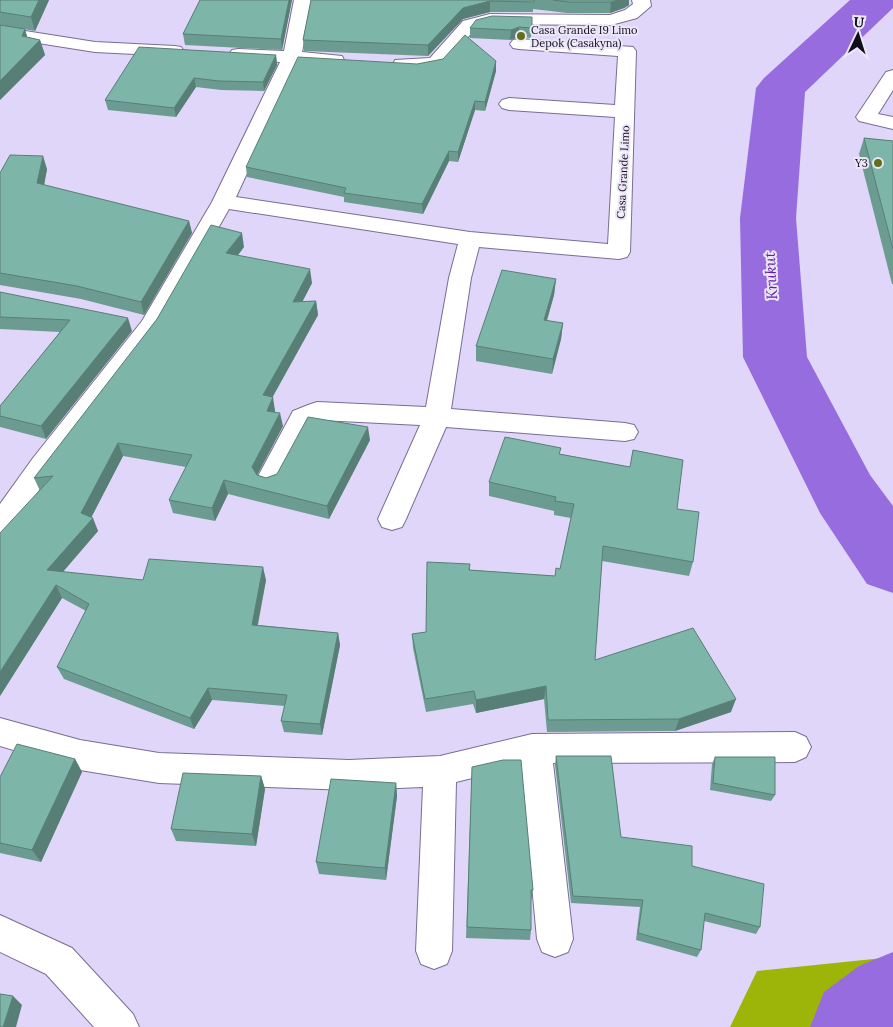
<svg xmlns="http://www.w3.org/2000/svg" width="893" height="1027" font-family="Lora,serif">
  <rect width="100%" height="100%" fill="#e0d6f9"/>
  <polygon fill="#9db509" points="883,958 893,992 893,1027 730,1027 757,971"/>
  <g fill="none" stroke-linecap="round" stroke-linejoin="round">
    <g fill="#976cde" fill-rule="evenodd">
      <polygon points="850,0 893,0 893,8 805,92 796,218 807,357 870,475 893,506 893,593 867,584 820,513 743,357 740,218 756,88 764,78"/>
      <polygon points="893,952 893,1027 810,1027 824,992 859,966"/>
    </g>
    <defs>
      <g id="street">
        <polygon points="294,0 312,0 302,52 342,56 344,60 342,64 298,63 236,197 470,232 608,244 615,117 509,110 502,108 499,104 502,100 509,98 615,105 618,56 519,49 513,48 510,44 513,40 519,39 633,47 636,51 630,252 627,257 619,259 479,247 471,278 451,409 625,423 634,425 638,432 634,439 625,441 446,427 406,519 402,527 392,530 382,527 378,519 420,425 320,420 311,424 278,487 269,490 260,487 256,480 293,411 308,405 317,402 426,407 449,278 458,244 229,209 159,332 51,472 10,534 0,537 0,504 33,458 142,321 212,202 280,62 238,59 232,58 229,54 232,50 238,49 284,51"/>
        <polygon points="632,0 650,0 651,6 637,18 611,25 491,24 475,29 442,67 402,70 395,68 393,64 395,60 430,58 463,21 490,14 610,15 625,10 633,4"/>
        <polygon points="0,27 95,42 175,46 181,47 184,51 181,55 175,56 95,52 0,37"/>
        <polygon points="893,70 893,90 878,114 893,117 893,129 859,121 856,117 886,72"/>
        <polygon points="0,718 80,740 159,753 349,760 440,756 532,734 795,732 806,737 811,747 806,757 795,762 553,763 573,939 568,952 555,957 542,952 537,939 521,766 456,782 452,951 447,964 434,969 421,964 416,951 423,787 349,790 159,783 80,770 0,746"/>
        <polygon points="0,915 72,948 133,1014 139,1027 94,1027 46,974 0,952"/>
      </g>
    </defs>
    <use href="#street" stroke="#796d94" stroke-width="2"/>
    <use href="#street" fill="#fff" fill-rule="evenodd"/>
  </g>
  <g fill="#6c9c91">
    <polygon points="0,0 49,0 35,31 0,25 25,29 27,37 40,40 45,55 0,100"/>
    <polygon points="200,0 292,0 282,50 185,45 183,34"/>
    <polygon points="311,0 629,0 629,5 624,8 610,13 567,13 533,9 533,12 490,12 463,19 428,56 304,51 303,40"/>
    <polygon points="532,17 531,38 519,37 510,40 470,38 470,28"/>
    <polygon points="276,55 277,65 264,91 221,90 196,87 176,117 108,110 105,100"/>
    <polygon points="496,61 496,71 485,111 475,110 458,162 449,161 423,214 344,202 344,197 247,177 246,167 417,64"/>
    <polygon points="864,138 893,141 893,284 892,284 859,154"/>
    <polygon points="47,169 44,185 189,221 192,233 144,315 81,299 0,285 0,173"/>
    <polygon points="244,247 238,255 312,283 302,302 316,301 318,315 272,397 275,411 275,412 283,426 257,475 266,478 370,440 329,519 228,494 215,521 173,513 169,500 186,467 123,456 91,517 98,531 63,572 143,580 266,580 258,625 338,633 340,645 322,735 284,732 281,721 285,706 212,700 194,729 64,679 57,667 86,611 62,598 0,696 40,491 34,478"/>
    <polygon points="556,279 554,295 547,321 563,323 561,339 552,374 476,361 476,346"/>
    <polygon points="0,292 132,331 46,439 0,427 0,406 60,332 0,329"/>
    <polygon points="633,450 677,509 693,562 689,576 602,561 595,660 731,712 675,731 547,732 544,699 476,713 473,704 426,712 413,648 412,634 426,632 470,564 470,570 555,576 560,569 571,518 554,515 554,511 489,496 489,482 560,454 630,467"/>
    <polygon points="556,756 621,837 692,866 760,927 756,934 704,921 701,950 697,957 636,940 640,907 571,903 555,765"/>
    <polygon points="715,757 775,795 771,801 710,790 712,764"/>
    <polygon points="75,759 82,772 41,862 0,853 0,777"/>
    <polygon points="472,767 533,890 531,901 531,930 530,940 466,938"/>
    <polygon points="261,776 265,789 256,846 176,841 171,829"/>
    <polygon points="396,783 397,796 386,880 319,874 316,862"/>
  </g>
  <g fill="#587f76">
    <polygon points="39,0 49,0 35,31 31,17"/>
    <polygon points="289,0 292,0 282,50 281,39"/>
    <polygon points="618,0 629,0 629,5 624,8 610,13 611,2"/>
    <polygon points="490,1 490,12 463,19 428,56 428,45 463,8"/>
    <polygon points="519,27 519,37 510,40 511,30"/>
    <polygon points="25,29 29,44 22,36"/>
    <polygon points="40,40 45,55 0,100 0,81"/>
    <polygon points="276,55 277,65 264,91 263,82"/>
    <polygon points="496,61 496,71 485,111 485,102"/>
    <polygon points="194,78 196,87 176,117 174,108"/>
    <polygon points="475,101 475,110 458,162 458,152"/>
    <polygon points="449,151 449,161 423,214 422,204"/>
    <polygon points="43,156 47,169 42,196 37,183"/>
    <polygon points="189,221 192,233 144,315 141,302"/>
    <polygon points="242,233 244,247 229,267 226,253"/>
    <polygon points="310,269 312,283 295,316 293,302"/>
    <polygon points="556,279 554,295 542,336 544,320"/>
    <polygon points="316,301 318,315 266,409 263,395"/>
    <polygon points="128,318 132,331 46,439 41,426"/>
    <polygon points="563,323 561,339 552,374 553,359"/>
    <polygon points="273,397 275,411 270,424 267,411"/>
    <polygon points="280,413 283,426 254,481 252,467"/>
    <polygon points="368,427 370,440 329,519 327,506"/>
    <polygon points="118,443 123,456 89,522 93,518 98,531 53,583 47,570 81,513"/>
    <polygon points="224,480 228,494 215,521 212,508"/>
    <polygon points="263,567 266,580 255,637 252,625"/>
    <polygon points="56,585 62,598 0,696 0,672"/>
    <polygon points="338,633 340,645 322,735 320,724"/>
    <polygon points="546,686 544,699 476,713 476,700"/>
    <polygon points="208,688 212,700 194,729 190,718"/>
    <polygon points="736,699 731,712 675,731 679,719"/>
    <polygon points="75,759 82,772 41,862 32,850"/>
    <polygon points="261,776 265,789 256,846 252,834"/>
    <polygon points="396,783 397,796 386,880 385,868"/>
    <polygon points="13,996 22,1005 16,1027 3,1027"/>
  </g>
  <g fill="#7eb5a9" stroke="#587f76">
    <polygon points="0,0 39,0 31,17 0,12"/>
    <polygon points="200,0 289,0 281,39 183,34"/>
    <polygon points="311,0 534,0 534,2 490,1 463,8 428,45 303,40"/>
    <polygon points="553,0 618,0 611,2 568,2"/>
    <polygon points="492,16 532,17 532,28 519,27 511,30 470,28 476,20"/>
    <polygon points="0,25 25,29 22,36 40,40 0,81"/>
    <polygon points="465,35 496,61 485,102 475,101 458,152 449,151 422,204 344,193 346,188 246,167 298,57 417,64 443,59"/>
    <polygon points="139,47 276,55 263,82 219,81 194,78 174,108 105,100"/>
    <polygon points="864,138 893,141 893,249"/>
    <polygon points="10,155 43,156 37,183 189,221 141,302 77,286 0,273 0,173"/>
    <polygon points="211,225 242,233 226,253 310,269 293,302 316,301 263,395 273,397 267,411 280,413 252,467 257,475 266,478 277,474 308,417 368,427 327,506 224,480 212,508 169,500 192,455 118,443 81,513 93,518 47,570 143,580 149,559 263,567 252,625 338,633 320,724 281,721 287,695 208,688 190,718 57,667 89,604 56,585 0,672 0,533 53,476 34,478 157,319"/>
    <polygon points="502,270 556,279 544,320 563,323 553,359 476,346"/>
    <polygon points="0,292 128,318 41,426 0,416 0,406 70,320 0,317"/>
    <polygon points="505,437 561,448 559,454 630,467 633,450 683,460 677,509 699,512 693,562 603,546 595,660 693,628 736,699 679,719 548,720 546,686 476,700 474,691 425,699 412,634 426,632 427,562 470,564 469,570 555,576 556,568 560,569 574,504 555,501 556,497 489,482"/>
    <polygon points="17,744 75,759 32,850 0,843 0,777"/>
    <polygon points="556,756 611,756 621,837 692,846 692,866 764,884 760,927 705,913 701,950 638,933 643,900 573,896"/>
    <polygon points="715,757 775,757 775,795 713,783"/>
    <polygon points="503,760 521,760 533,890 531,890 531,930 467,927 472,767"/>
    <polygon points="183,773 261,776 252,834 171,829"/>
    <polygon points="331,779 396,783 385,868 316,862"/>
    <polygon points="0,994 13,996 3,1027 0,1027"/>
  </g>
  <g fill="#616f1a" stroke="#ece7f8" stroke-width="2">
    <circle cx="521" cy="36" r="5"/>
    <circle cx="878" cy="163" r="5"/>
  </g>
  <g text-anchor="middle" stroke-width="4" stroke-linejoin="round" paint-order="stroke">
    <g font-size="11" fill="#120d1b" stroke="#ece7f8" text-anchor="start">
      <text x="531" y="34">Casa Grande I9 Limo<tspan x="531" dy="13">Depok (Casakyna)</tspan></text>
      <text x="868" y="167" text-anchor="end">Y3</text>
    </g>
    <g font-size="11" fill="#120d1b" stroke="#ece7f8">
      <text transform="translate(623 172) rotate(-87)" y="4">Casa Grande Limo</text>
    </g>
    <g font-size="15" font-style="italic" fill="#611fa9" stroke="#ece7f8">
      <text transform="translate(771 276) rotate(-93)" y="5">Krukut</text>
    </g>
  </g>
  <g transform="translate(858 35) rotate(4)" stroke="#ece7f8" stroke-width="4" paint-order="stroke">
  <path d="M0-4L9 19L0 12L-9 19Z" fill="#120d1b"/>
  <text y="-8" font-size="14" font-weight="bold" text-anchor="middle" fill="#120d1b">U</text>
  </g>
</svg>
